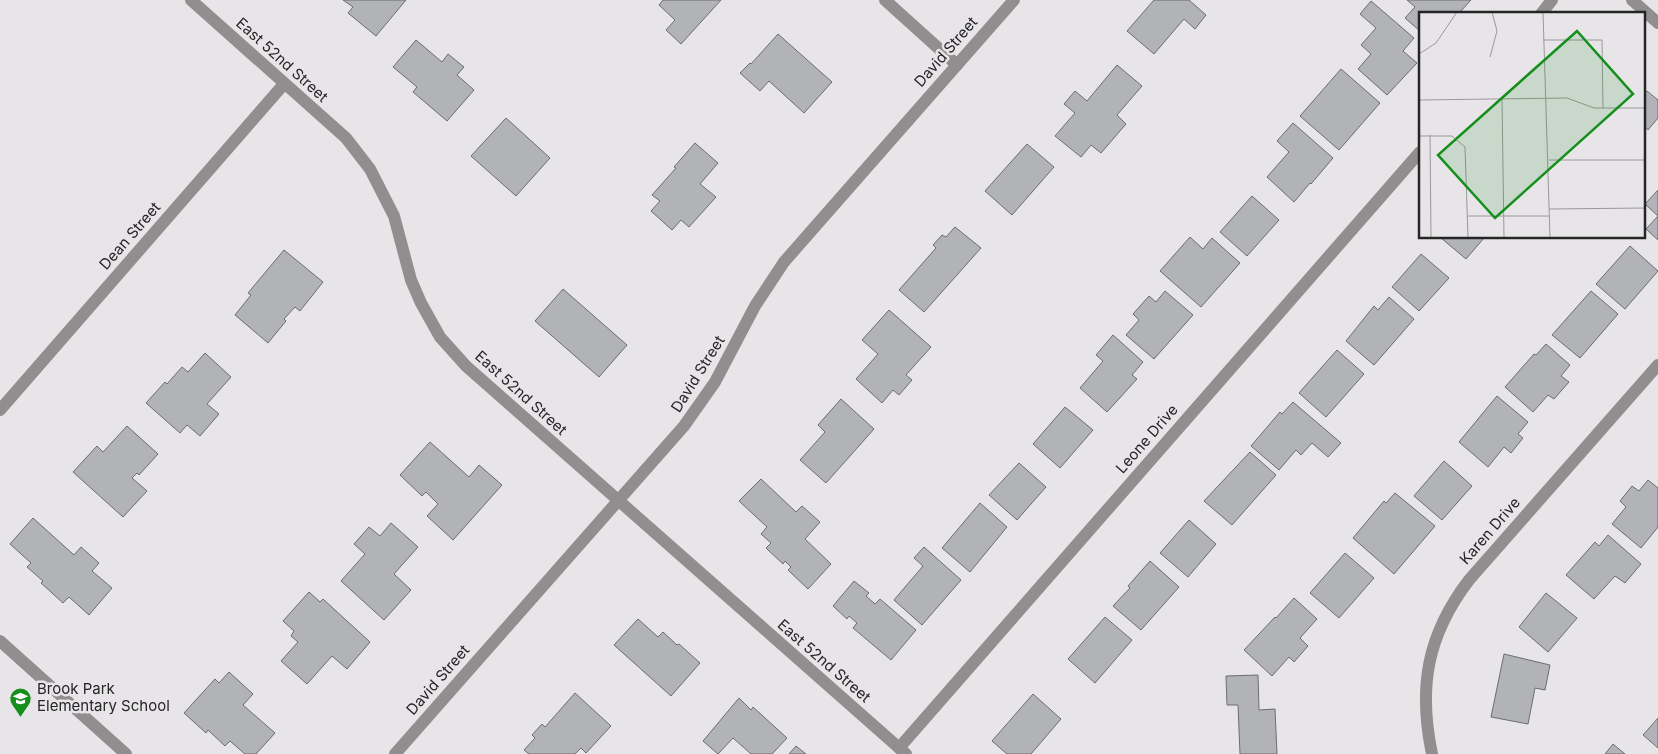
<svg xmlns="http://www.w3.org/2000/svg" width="1658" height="754" font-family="Inter,sans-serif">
  <rect width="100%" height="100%" fill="#e8e5e9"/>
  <g fill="#b2b3b7" stroke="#6c6d71">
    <polygon points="343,0 406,0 376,36 348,13 353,7"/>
    <polygon points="663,0 721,0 681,44 666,30 675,20 659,5"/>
    <polygon points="1154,0 1189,0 1206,15 1195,29 1184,19 1154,54 1127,31"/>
    <polygon points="1407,0 1471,0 1460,12 1463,14 1420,14 1420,31 1405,18 1415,7"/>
    <polygon points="1371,1 1414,38 1403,51 1417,63 1387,95 1358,69 1371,54 1361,45 1376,28 1360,14"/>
    <polygon points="778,34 832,82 804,113 769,81 760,91 740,73 750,63 751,64"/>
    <polygon points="416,40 442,62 448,54 464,67 457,75 474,90 447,121 413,92 417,87 393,67"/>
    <polygon points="1117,65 1142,86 1117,115 1126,124 1101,153 1091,145 1081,157 1055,136 1075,113 1064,104 1075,91 1087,101"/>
    <polygon points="1341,69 1380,103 1339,150 1300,116"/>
    <polygon points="1647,91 1658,100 1658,118 1648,130 1644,126 1644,94"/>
    <polygon points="506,118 550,158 516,196 471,156"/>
    <polygon points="1293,123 1333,158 1311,184 1310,183 1294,202 1267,177 1289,152 1277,141"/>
    <polygon points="695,143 718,163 700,184 716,197 689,227 681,220 672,230 651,211 660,201 652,195 676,168 674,167"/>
    <polygon points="1027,144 1054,167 1012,215 985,191"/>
    <polygon points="1658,190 1658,240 1646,229 1658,216 1645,204"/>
    <polygon points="1252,196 1279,220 1247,256 1220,232"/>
    <polygon points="955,227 981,248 924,312 899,290 936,248 933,245 942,235 946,237"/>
    <polygon points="1190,237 1203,249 1212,238 1240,263 1201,307 1160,271"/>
    <polygon points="1441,238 1484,238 1466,259"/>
    <polygon points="1630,246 1658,271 1625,309 1596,284"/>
    <polygon points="284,250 323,282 300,311 295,307 284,319 286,321 268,343 235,315 251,295 248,293"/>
    <polygon points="1421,254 1449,278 1419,311 1392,287"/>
    <polygon points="563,289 627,345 599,377 535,321"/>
    <polygon points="1165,291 1193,315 1154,359 1126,335 1139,320 1133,314 1149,296 1156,302"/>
    <polygon points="1591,291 1618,314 1580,358 1552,335"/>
    <polygon points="1389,297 1414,319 1374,365 1346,341 1374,306 1378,310"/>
    <polygon points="889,310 931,347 906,375 912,380 899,395 893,390 882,403 856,379 878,354 862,340"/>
    <polygon points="1113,335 1143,362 1132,375 1137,379 1107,412 1080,388 1103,361 1096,355"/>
    <polygon points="1546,344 1570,365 1561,376 1569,382 1554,399 1548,395 1533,412 1505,387 1534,354 1536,355"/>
    <polygon points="1337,350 1364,374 1326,417 1299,393"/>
    <polygon points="205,353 231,377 207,404 219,414 200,436 187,425 180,433 146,403 165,382 167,384 182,367 188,372"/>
    <polygon points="1497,396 1528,422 1518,434 1523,438 1511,453 1504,447 1488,467 1459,442"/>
    <polygon points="841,399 874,429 826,483 800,460 825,432 818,425"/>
    <polygon points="1293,402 1341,443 1328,457 1312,443 1301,455 1296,450 1279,470 1251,446 1280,412 1282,414"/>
    <polygon points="1065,407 1093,430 1060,468 1033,444"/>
    <polygon points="127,426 158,454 139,475 137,473 132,478 147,491 123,517 73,472 97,446 103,452"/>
    <polygon points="430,442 469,477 479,465 502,485 453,540 427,516 438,504 426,492 422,496 400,475"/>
    <polygon points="1250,452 1276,475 1232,525 1204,501"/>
    <polygon points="1444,461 1472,486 1442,520 1414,496"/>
    <polygon points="1019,463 1046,487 1017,520 989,495"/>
    <polygon points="761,479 796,512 802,506 820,522 805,539 831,564 808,589 788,570 791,567 785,561 783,564 766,548 771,543 761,534 767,527 739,501"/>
    <polygon points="1648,480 1658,488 1658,527 1641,548 1612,524 1626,507 1620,501 1632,486 1639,491"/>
    <polygon points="1395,493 1435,526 1394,574 1353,538 1384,501 1386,503"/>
    <polygon points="980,503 1007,527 970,572 942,548"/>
    <polygon points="33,518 74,555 81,547 99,563 92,571 112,588 89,615 69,597 63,603 41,583 43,581 27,567 31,563 10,544"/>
    <polygon points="1189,520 1216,544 1188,577 1160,553"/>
    <polygon points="391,523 418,547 394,574 411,590 384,620 341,581 365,554 354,544 369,527 380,536"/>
    <polygon points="1608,535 1641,564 1625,583 1615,576 1594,599 1566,575 1595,542 1599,546"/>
    <polygon points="924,547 961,580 922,625 894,600 923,566 914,558"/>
    <polygon points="1345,553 1374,578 1339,618 1310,593"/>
    <polygon points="1150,561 1179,587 1141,630 1113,606 1130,588 1128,586"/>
    <polygon points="854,581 869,593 866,596 875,604 880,599 916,630 891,660 853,628 857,623 849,616 847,619 833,606"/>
    <polygon points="309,592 320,602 323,599 370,642 347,669 332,656 307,684 281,661 298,642 291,636 294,631 283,621"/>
    <polygon points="1546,593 1577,618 1548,652 1519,627"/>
    <polygon points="1294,598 1317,619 1300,638 1308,646 1294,662 1289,657 1272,676 1244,650 1275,617 1276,618"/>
    <polygon points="1105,617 1132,640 1095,683 1068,659"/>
    <polygon points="638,619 658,637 663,632 677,645 679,644 700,663 671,696 614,645"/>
    <polygon points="1504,654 1550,665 1545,690 1535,688 1528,724 1491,717"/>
    <polygon points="229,672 253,694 243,705 275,733 256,754 245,754 230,741 225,746 208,730 206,733 184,713 215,679 219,683"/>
    <polygon points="1258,675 1259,710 1275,709 1277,754 1240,754 1238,705 1227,705 1226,676"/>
    <polygon points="575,693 611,726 586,753 581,748 575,754 529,754 524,750 535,738 532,735 542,724 545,727"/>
    <polygon points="1033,694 1061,719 1031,754 1007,754 992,741"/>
    <polygon points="739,698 751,710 753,707 787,738 772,754 751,754 733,738 718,754 703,741"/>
    <polygon points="1658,718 1658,748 1643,735"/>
    <polygon points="1613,744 1625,754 1605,754"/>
    <polygon points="796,746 806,754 789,754"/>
  </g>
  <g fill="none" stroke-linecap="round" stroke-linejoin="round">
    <g stroke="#908e8f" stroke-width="12">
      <polyline points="191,0 346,138 370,169 394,216 411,280 421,303 440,337 466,366 906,754"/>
      <polyline points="885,0 957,65"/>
      <polyline points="1632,0 1658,23"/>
      <polyline points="1541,14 1552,0"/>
      <polyline points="0,410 284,84"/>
      <polyline points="0,641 126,754"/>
      <polyline points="899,748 1420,152"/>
      <polyline points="395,754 684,426 715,382 755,306 784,262 1014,0"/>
      <path d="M 1432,754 C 1418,687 1427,635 1469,580 L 1658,365"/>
    </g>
  </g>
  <defs>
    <symbol id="school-pin" viewBox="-11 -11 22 30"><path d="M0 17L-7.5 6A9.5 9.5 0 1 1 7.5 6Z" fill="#158f1c" stroke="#e8e5e9"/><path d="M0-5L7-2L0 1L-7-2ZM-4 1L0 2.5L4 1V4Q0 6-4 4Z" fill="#fff"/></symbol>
  </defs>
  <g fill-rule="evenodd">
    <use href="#school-pin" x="8" y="686" width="25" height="34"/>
  </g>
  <g text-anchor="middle" stroke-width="5" stroke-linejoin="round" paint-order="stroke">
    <g font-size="15" fill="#262526" stroke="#e8e5e9">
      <text transform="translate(946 52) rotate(-49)" y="5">David Street</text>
      <text transform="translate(282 60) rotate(42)" y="5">East 52nd Street</text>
      <text transform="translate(130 236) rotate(-49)" y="5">Dean Street</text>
      <text transform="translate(698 374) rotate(-58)" y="5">David Street</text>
      <text transform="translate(521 393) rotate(42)" y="5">East 52nd Street</text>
      <text transform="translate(1147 439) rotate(-49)" y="5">Leone Drive</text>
      <text transform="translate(1490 531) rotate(-49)" y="5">Karen Drive</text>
      <text transform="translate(824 661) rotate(41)" y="5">East 52nd Street</text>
      <text transform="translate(438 680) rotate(-49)" y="5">David Street</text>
    </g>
    <g font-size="15" fill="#262526" stroke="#e8e5e9" text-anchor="start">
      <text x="37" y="694">Brook Park<tspan x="37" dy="17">Elementary School</tspan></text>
    </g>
  </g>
  <g transform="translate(1419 12)">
    <rect width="226" height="226" fill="#e8e5e9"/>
    <path fill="none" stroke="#9a989b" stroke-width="1" d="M 124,0 L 131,226M 124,28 L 183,28 L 184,96M 0,42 L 17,31 L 38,0M 71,45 L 78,19 L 73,0M 83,87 L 85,226M 0,88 L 148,86 L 175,96 L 227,96M 11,123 L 12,226M 0,124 L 33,124 L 46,135 L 49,226M 130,148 L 227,148M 130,197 L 227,196M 49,204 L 130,204"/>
    <path fill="#158f1c" fill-opacity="0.15" stroke="#158f1c" stroke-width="2.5" d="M 158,19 L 214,82 L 76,206 L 19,143 Z"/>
    <rect width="226" height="226" fill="none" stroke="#262526" stroke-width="2.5"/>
  </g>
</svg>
